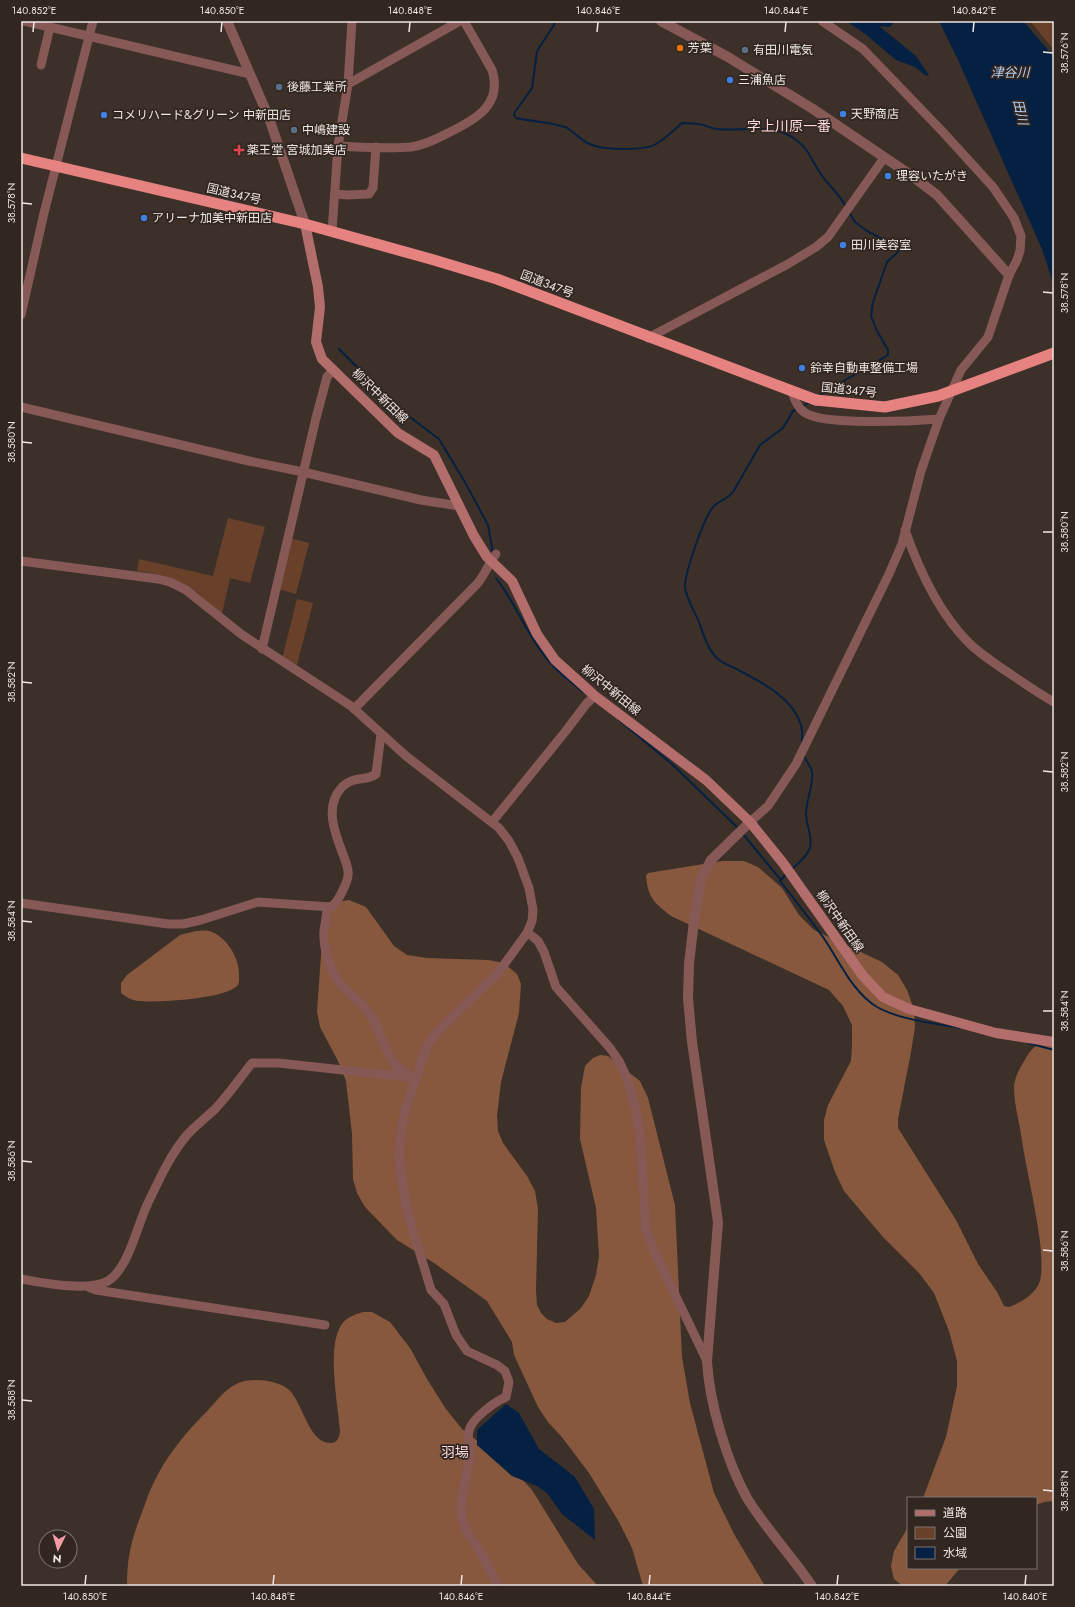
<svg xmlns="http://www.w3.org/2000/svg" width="1075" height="1607" font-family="Jost,'Noto Sans JP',sans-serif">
  <rect width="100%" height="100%" fill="#3c3029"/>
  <g fill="#69412a">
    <polygon points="1030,21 1054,21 1054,50"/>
    <path d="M 228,518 L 265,527 L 250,583 L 230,578 L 222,614 C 191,587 180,576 137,571 L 139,559 L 213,576 Z"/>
    <polygon points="290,538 309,543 296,594 278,589"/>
    <polygon points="297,599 313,603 296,669 282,659"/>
  </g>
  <g fill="#87583e">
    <path d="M 722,861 L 744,861 L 758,867 L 782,888 L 799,915 L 814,930 L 882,962 L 898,975 L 907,990 L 914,1009 L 915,1027 L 911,1052 L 898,1119 L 898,1128 L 956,1220 L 978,1264 L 997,1292 L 1004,1306 L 1009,1307 C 1020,1303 1036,1294 1040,1281 C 1043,1269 1041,1247 1039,1235 C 1034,1199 1025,1164 1020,1128 C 1017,1114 1014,1100 1014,1086 C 1015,1076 1021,1066 1026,1058 C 1031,1049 1042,1038 1054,1038 L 1054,1501 L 1044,1502 L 1036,1505 L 1036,1498 L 923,1498 L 946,1437 L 957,1386 L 957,1361 L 949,1331 L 934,1293 L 919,1273 L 883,1237 L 844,1191 L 835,1172 L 824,1140 L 824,1120 L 828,1105 L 851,1061 L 852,1045 L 852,1025 L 843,1006 L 829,990 L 671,916 C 655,903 648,899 646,876 L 648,873 Z"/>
    <polygon points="349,900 366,907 394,946 407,955 427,958 488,960 504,963 517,974 521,984 519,1013 501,1082 497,1116 498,1131 503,1143 527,1176 535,1191 538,1209 536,1290 537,1305 541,1313 547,1319 556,1323 565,1322 581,1308 589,1296 596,1275 599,1256 596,1208 580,1139 581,1088 585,1066 593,1058 600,1055 608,1056 640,1081 648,1098 675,1205 682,1357 690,1403 714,1493 734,1534 765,1586 643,1586 632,1548 619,1522 589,1473 561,1436 548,1422 538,1407 514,1355 512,1342 487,1301 434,1263 397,1240 365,1207 357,1193 353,1179 352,1134 346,1081 338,1061 320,1027 317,1011 324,913 338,902"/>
    <path d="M 196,931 C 200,931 205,930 209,931 C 226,936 239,957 239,974 C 239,978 240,983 237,986 C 224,999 157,1003 138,1001 C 131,1000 126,997 121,993 L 121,983 L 127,975 L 180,935 Z"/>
    <path d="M 363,1312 L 372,1312 L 390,1322 L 410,1348 L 427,1379 L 446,1409 L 462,1429 L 511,1467 L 532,1490 L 578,1564 L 598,1586 L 127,1586 C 127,1558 131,1541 141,1515 C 145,1505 148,1494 153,1484 C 166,1456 187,1431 209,1409 C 218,1399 228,1386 241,1382 C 255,1378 276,1380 288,1389 C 303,1401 308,1445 332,1443 C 338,1442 339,1437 340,1432 C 338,1404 327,1352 340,1327 C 345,1318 353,1315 363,1312 Z"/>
    <polygon points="908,1527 908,1568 960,1568 945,1586 903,1586 894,1579 891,1566 894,1551"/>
  </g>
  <g fill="#042042">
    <polygon points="846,21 895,21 890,27 879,26 916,56 929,75 926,76 915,67 896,60 864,33"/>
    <polygon points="939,21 1023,21 1054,57 1054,286 1042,249 958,60"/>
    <polygon points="506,1404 519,1413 539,1449 575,1477 594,1509 595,1540 562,1514 547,1493 537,1486 512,1476 477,1445 477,1430"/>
  </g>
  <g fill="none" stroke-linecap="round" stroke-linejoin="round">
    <g stroke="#042042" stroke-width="2">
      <path d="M 555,21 L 554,25 L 537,51 L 532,88 L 515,112 L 514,115 L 516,118 C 529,121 557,123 567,128 C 576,133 582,142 592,145 C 605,150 644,151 656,144 C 665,139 674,130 682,123 C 689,123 696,123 703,125 C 708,126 713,129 718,129 C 743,132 772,122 795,139 C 810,150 811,160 820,173 C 828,185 839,193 846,207"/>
      <polyline points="339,349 398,408 439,439 466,484 488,525 493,554"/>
      <polyline points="820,395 888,355 888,350 877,331 871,316 873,302 887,262 898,252 899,248 867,231 855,222 849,212"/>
      <polyline points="801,407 810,402"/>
      <path d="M 797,409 L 793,411 L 783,428 L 760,445 L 733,492 C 727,500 720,500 714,506 C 704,516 686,571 685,585 C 684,595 695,612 699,622 C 703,633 708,651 718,659 C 725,665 734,667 742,672 C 765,684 793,699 801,725 C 803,731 802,738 802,743"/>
      <path d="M 496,578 C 514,601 524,628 541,651 C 552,668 568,679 583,692"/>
      <polyline points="618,719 673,765 739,829"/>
      <path d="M 743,834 L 780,879 L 780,881 C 795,900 809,918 823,937 C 839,960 852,992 877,1007 C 900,1020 934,1023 960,1028"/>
      <path d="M 792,869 C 799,863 806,857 810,848 C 813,837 806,825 806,814 C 806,801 814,783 812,772 C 811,766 806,761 804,756"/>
      <polyline points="780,881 786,874"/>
      <polyline points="1028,1043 1054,1050"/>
    </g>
    <g stroke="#865957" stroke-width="9">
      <polyline points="24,21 250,74"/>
      <polyline points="41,65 50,27"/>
      <polyline points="348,84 460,21"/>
      <path d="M 338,146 C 362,147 387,149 411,147 C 424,145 437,139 448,133 C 475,120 503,105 492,70 L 464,21"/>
      <polyline points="335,194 348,195 369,194 373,188 376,147"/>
      <polyline points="332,231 338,146 348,84 352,21"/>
      <polyline points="21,315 44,213 93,21"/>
      <polyline points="648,338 788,264 816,247 828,237 884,158"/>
      <path d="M 792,391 C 794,399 797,407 804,412 C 821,426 914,421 939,419"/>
      <polyline points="21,407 249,461 303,472 421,500 459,506"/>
      <path d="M 905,530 C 919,570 938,612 969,643 C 978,652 990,660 1000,667 C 1018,679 1036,692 1054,702"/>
      <path d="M 21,561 L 158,579 L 170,582 L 186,590 L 241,634 L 351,706 L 406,756 L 499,828 L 509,841 L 518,858 L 529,888 L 533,910 L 532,921 L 527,933 L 498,973 L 437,1032 L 428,1044 L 407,1104 L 402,1125 L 399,1153 L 402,1183 L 410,1221 L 431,1290 L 444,1304 L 456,1335 L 467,1351 L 497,1365 L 505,1371 L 509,1382 L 506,1397 C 496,1401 474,1417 470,1428 C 466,1436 470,1443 470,1452 C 469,1475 457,1499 463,1522 C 465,1532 472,1539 478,1548 C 485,1560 492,1573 498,1586"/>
      <polyline points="262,649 316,418 327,377 333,370"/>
      <path d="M 354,709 L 477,584 C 485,575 488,564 496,554"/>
      <polyline points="492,822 565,732 587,703 595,696"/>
      <polyline points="750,822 768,806 796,764 889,574 902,544 921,471 939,419 961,370 988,337 1009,275 1017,260 1020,251 1021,236 1014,218 993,187 941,130 863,49 822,21"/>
      <path d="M 21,903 L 168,924 L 183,924 L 201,920 L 258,902 L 331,907 C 337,903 339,898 342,892 C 344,887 348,881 348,875 C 349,869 346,863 344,857 C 336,836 323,807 342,787 C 354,775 365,782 376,774 L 381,734"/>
      <path d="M 327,907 C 327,915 325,923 324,931 C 323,947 329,968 338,981 C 348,995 363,1002 372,1017 C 385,1040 384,1062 412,1078"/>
      <polyline points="527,933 532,936 538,941 544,952 556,987 610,1048 619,1061 627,1078 636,1110 640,1135 646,1229 655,1253 707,1361"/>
      <path d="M 21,1279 C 43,1283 88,1292 108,1281 C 129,1268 137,1225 148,1203 C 159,1180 170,1155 187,1135 C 196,1125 207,1117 216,1108 C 229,1094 240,1078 252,1063 L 278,1063 L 408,1077 L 415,1079"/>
      <polyline points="90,1288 96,1290 325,1325"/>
    </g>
    <g stroke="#865957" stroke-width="10">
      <polyline points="227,21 269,118 305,224"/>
      <polyline points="661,21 728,57 813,109 912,176 937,195 1009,275"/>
      <path d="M 750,822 L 711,860 L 701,879 L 694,921 L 689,964 L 688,998 L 692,1042 L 718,1222 L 707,1361 C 709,1402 727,1462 747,1498 C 766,1529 792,1556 812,1586"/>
    </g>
    <polyline stroke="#b36d6a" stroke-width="10" points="305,224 318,287 320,307 316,342 322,359 398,433 434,455 474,536 487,557 512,581 537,634 555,660 595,696 706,780 750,822 783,863 863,976 883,997 909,1009 996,1033 1054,1042"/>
    <polyline stroke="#e68280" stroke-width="11" points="21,158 305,224 434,260 497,279 816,400"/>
    <polyline stroke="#e68280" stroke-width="11" points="816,400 885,407 938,396 1054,353"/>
  </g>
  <path fill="none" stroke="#eee6e2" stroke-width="1.5" d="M 33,32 L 34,22M 221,32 L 222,22M 409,32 L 410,22M 597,32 L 598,22M 785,32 L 786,22M 973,32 L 974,22M 1043,52 L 1053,53M 22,203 L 32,204M 1043,292 L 1053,293M 22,442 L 32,443M 1043,532 L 1053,532M 22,682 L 32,683M 1043,771 L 1053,772M 22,921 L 32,922M 1043,1011 L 1053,1011M 22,1161 L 32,1162M 1043,1250 L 1053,1251M 22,1400 L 32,1401M 1043,1490 L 1053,1491M 85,1585 L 86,1575M 273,1585 L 274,1575M 461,1585 L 462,1575M 649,1585 L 650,1575M 837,1585 L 838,1575M 1025,1585 L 1026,1575"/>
  <circle fill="#e8710a" stroke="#312620" stroke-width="1.5" cx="680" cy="48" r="4"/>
  <g fill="#5c6f8a" stroke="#312620" stroke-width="1.5">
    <circle cx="745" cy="50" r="4"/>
    <circle cx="279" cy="87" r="4"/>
    <circle cx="294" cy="130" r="4"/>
  </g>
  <g fill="#3f7fe0" stroke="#312620" stroke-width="1.5">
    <circle cx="730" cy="80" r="4"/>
    <circle cx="843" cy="114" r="4"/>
    <circle cx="104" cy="115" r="4"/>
    <circle cx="888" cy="176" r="4"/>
    <circle cx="144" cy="218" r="4"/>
    <circle cx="843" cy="245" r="4"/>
    <circle cx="802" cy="368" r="4"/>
  </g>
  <path fill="#e0444e" stroke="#312620" stroke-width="1.5" d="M237 144h4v4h4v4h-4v4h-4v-4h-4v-4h4z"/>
  <g text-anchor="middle" stroke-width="3.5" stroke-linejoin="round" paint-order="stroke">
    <g font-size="12" fill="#eee6e2" stroke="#312620" text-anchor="start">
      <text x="688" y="52">芳葉</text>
      <text x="753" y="54">有田川電気</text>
      <text x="738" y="84">三浦魚店</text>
      <text x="287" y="91">後藤工業所</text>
      <text x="851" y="118">天野商店</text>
      <text x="112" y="119">コメリハード&amp;グリーン 中新田店</text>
      <text x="302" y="134">中嶋建設</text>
      <text x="247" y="154">薬王堂 宮城加美店</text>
      <text x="896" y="180">理容いたがき</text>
      <text x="152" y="222">アリーナ加美中新田店</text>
      <text x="851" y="249">田川美容室</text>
      <text x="810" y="372">鈴幸自動車整備工場</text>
    </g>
    <g font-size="12" fill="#eee6e2" stroke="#312620">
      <text transform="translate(234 194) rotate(13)" y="4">国道347号</text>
      <text transform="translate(547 284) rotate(21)" y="4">国道347号</text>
      <text transform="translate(849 390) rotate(6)" y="4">国道347号</text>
      <text transform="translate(380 396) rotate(44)" y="4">柳沢中新田線</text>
      <text transform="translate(611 690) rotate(39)" y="4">柳沢中新田線</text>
      <text transform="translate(840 921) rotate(55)" y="4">柳沢中新田線</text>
    </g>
    <g font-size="13" font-style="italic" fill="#b3cff5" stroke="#312620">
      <text x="1010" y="77">津谷川</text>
      <text transform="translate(1021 112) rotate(77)" y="5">田川</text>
    </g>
    <g font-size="14" fill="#fdd9dc" stroke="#312620">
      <text x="789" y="131">字上川原一番</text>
      <text x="455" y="1457">羽場</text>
    </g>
  </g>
  <rect width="1075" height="1607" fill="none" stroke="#312620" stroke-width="44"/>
  <rect x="907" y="1497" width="130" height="72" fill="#312620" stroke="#7d736e"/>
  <rect x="915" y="1510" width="20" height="6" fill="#b36d6a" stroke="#7d736e"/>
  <text x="943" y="1517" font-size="12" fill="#eee6e2">道路</text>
  <rect x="915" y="1527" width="20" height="12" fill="#69412a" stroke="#7d736e"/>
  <text x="943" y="1537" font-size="12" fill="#eee6e2">公園</text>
  <rect x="915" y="1547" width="20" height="12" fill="#042042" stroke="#7d736e"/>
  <text x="943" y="1557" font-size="12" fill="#eee6e2">水域</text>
  <g transform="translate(58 1549) rotate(185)"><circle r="19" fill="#312620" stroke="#7d736e"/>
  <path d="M0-3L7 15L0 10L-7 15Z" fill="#f49aa5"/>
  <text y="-6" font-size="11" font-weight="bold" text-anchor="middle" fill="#eee6e2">N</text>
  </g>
  <rect x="22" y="22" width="1031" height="1563" fill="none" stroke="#eee6e2" stroke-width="1.5"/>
  <g font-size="10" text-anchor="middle" fill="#eee6e2">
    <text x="34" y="14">140.852°E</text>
    <text x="222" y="14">140.850°E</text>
    <text x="410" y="14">140.848°E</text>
    <text x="598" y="14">140.846°E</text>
    <text x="786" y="14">140.844°E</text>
    <text x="974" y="14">140.842°E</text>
    <text transform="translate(1064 53) rotate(-90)" y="4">38.576°N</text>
    <text transform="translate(11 203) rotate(-90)" y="4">38.578°N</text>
    <text transform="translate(1064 293) rotate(-90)" y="4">38.578°N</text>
    <text transform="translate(11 442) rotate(-90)" y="4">38.580°N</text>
    <text transform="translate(1064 532) rotate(-90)" y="4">38.580°N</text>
    <text transform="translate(11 682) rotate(-90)" y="4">38.582°N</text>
    <text transform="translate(1064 772) rotate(-90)" y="4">38.582°N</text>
    <text transform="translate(11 921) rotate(-90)" y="4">38.584°N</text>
    <text transform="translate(1064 1011) rotate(-90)" y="4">38.584°N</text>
    <text transform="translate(11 1161) rotate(-90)" y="4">38.586°N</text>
    <text transform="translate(1064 1251) rotate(-90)" y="4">38.586°N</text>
    <text transform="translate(11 1400) rotate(-90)" y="4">38.588°N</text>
    <text transform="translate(1064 1491) rotate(-90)" y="4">38.588°N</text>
    <text x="85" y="1600">140.850°E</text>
    <text x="273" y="1600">140.848°E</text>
    <text x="461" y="1600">140.846°E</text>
    <text x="649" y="1600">140.844°E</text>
    <text x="837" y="1600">140.842°E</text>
    <text x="1025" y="1600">140.840°E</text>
  </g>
</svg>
